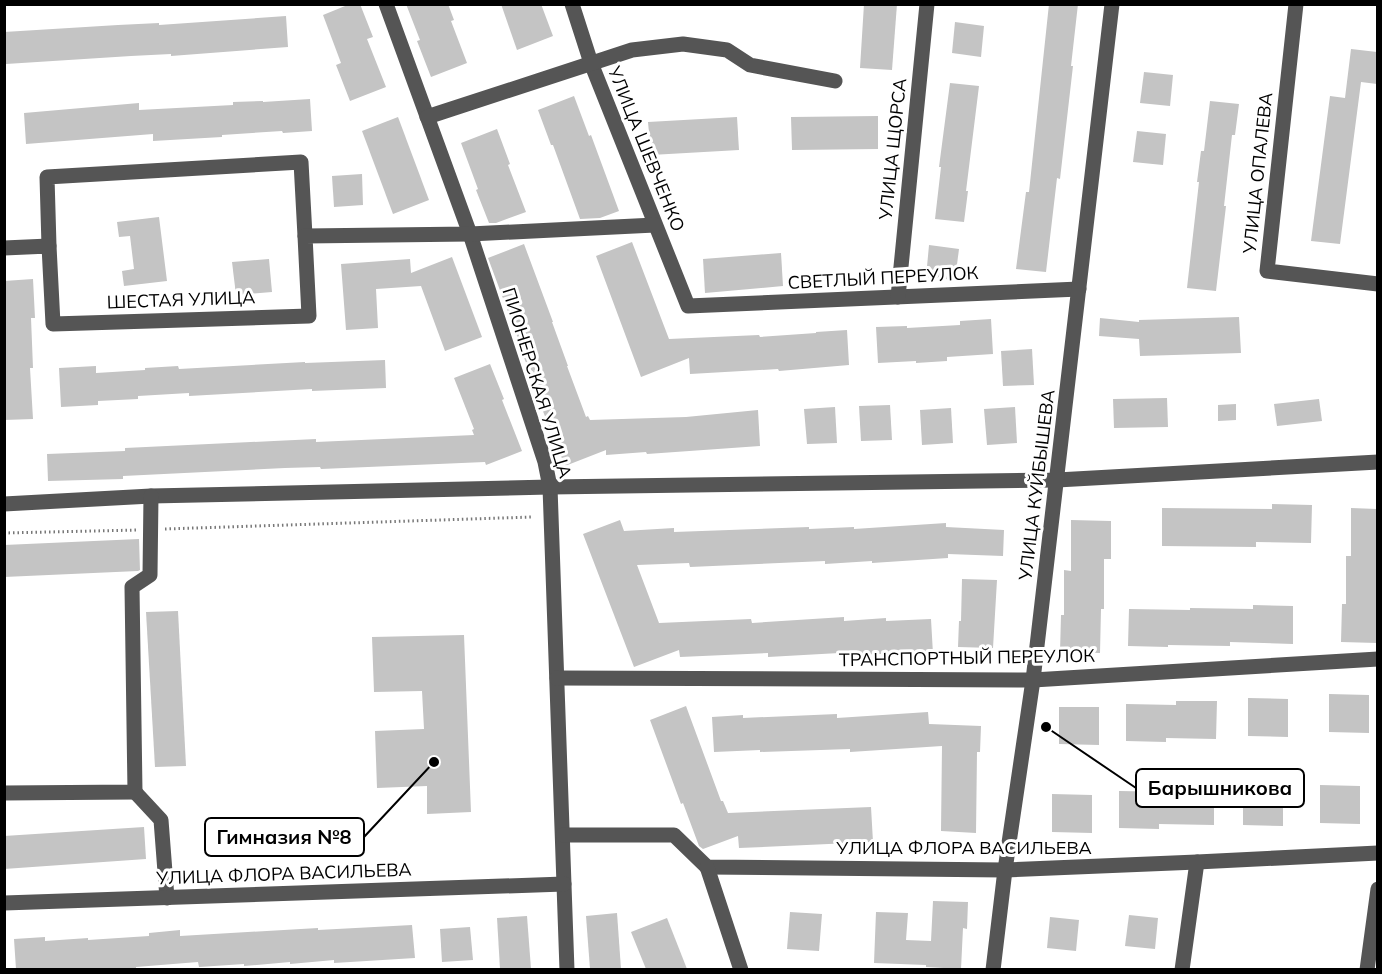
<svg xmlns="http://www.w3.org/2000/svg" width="1382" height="974" font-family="Mulish,sans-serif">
  <rect width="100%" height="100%" fill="#fff"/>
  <g fill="#c4c4c4">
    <polygon points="350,4 360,4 373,37 367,39 386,87 350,101 336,65 341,63 323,15"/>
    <polygon points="406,4 448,4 454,20 451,21 467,63 431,77 417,41 420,40"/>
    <polygon points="501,4 541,4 553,36 517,50"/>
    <polygon points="864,4 897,4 892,70 860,68"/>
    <polygon points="1049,4 1078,4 1071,66 1073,66 1060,179 1057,178 1046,272 1016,269 1026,192 1029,192"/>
    <polygon points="286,16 288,47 171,56 171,54 131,56 6,64 4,32 118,25 159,23 159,25"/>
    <polygon points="955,22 984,26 981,57 952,53"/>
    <polygon points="1351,49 1377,52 1377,84 1361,82 1340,244 1311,241 1330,96 1345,98"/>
    <polygon points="1144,72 1173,75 1170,106 1140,103"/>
    <polygon points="950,83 979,86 966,191 968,191 964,222 935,219 941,167 939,167"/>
    <polygon points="574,96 589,136 591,135 619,211 600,218 580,219 553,145 551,145 538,110"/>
    <polygon points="310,99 312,131 283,133 282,131 222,135 222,137 153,141 153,134 26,144 24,113 139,103 139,110 233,105 233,102 263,101 263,102"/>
    <polygon points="1210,101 1239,104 1235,135 1232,135 1224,206 1226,206 1216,291 1187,288 1199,182 1197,182 1201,151 1204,151"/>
    <polygon points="878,116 878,149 792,150 791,117"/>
    <polygon points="398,117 429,200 393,214 362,131"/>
    <polygon points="737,117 739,150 651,155 648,122"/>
    <polygon points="497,129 510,164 508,165 526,212 496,223 489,223 476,190 478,189 461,143"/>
    <polygon points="1137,131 1166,134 1163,165 1133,162"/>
    <polygon points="362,174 363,205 334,207 332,176"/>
    <polygon points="159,217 167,281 124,286 122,271 134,269 130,236 119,237 117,222"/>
    <polygon points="632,242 669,339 759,335 760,337 816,333 816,332 847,330 849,365 779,371 778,369 690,374 689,358 641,377 596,256"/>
    <polygon points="524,244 553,322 552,322 568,366 567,366 586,417 588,416 590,420 686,417 758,410 760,446 647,454 646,452 606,455 606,450 565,466 534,389 536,388 519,345 520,344 488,258"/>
    <polygon points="929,245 959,249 955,280 926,277"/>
    <polygon points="781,253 783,286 705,293 703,259"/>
    <polygon points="452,257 482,337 445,351 421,286 376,289 378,328 346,330 341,264 410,259 411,273"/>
    <polygon points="269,259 272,292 236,295 232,262"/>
    <polygon points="33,279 35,318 31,318 33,368 30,368 33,419 4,420 4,281"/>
    <polygon points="1239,317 1241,353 1140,356 1139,339 1099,336 1100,318 1139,322 1139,320"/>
    <polygon points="991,319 993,354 947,357 947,361 916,363 916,361 878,363 876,327 907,326 907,328 960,325 960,321"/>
    <polygon points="1032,349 1034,385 1003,386 1001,351"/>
    <polygon points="385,360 386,388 312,391 312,389 189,396 189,393 138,396 138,399 98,401 98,405 61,407 59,368 96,366 96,373 145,370 145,368 178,366 179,369 305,362 305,363"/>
    <polygon points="490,364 504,399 502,400 522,451 486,465 485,462 321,469 320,467 285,468 123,476 123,479 48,481 47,454 125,451 125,448 274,441 316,439 316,442 474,435 472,430 474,429 454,378"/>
    <polygon points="1167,398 1168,427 1114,428 1113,399"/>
    <polygon points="1319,399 1322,421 1277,426 1274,404"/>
    <polygon points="1236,404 1236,420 1218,421 1218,405"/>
    <polygon points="890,405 892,440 861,441 859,406"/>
    <polygon points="835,407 837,443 807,444 804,409"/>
    <polygon points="1015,407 1017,443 987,445 984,409"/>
    <polygon points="951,408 953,443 922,445 920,410"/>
    <polygon points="1272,504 1312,505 1311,543 1256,542 1256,547 1162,546 1162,508 1272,509"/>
    <polygon points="1351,508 1377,509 1377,643 1341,642 1342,604 1346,604 1346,556 1351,556"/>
    <polygon points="620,520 624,531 674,528 674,532 809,527 809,529 854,527 854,529 946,523 946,527 1004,530 1003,556 948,554 948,558 872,563 872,561 825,564 825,561 690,567 689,563 637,565 659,623 751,619 752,623 844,617 844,621 886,618 886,621 931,619 933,654 902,656 902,653 857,655 857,652 768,657 768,653 680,657 679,650 634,667 583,534"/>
    <polygon points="1071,520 1111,521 1111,559 1104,559 1104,609 1101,609 1100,653 1060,652 1061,615 1064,615 1064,570 1071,571"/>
    <polygon points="139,539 140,570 138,571 4,577 4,545"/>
    <polygon points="962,579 997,580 993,648 958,647 959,621 961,621"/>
    <polygon points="1253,605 1293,606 1293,644 1230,642 1230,646 1168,645 1168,647 1128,646 1129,609 1190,610 1190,608 1253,609"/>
    <polygon points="178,611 186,766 155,767 146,612"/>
    <polygon points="464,635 471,812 427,814 427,786 377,788 375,731 424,729 422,691 374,692 372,637"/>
    <polygon points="1329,694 1369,695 1369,733 1329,732"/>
    <polygon points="1248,698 1288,699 1288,737 1248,736"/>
    <polygon points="1176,701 1217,701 1216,739 1166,738 1166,742 1126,741 1126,704 1176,705"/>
    <polygon points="686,706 721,801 723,801 728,813 871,807 873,842 739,848 738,836 703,849 699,846 683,803 681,804 650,720"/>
    <polygon points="1059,707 1099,707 1099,745 1059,744"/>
    <polygon points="928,712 929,724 981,726 980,752 977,752 976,833 941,831 942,746 850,752 850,749 760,752 760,750 714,752 712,717 743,715 743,718 837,714 837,718"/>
    <polygon points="1320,785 1360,786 1360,824 1320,823"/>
    <polygon points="1174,787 1214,787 1214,825 1159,824 1159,829 1119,828 1119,791 1174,792"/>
    <polygon points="1243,787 1283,788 1283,826 1243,825"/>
    <polygon points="1052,794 1092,795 1092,833 1052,832"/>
    <polygon points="144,827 146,859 4,869 4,836"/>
    <polygon points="933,901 968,902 967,929 963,928 961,969 926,967 926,965 874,963 876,912 908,913 906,940 931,941"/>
    <polygon points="790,912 822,914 819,951 787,949"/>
    <polygon points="617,913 621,969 590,969 586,916"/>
    <polygon points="1129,915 1158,918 1155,949 1125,946"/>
    <polygon points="527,916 531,969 500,969 497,918"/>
    <polygon points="1050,917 1079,920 1076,951 1047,948"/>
    <polygon points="667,918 687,969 646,969 631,932"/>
    <polygon points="412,925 415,958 334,963 334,960 290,964 290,962 244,966 244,964 199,967 198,962 136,967 136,969 16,969 14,939 45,937 45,941 88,938 88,940 149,936 149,933 180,930 180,936 318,928 318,930"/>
    <polygon points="470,927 473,960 442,962 440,929"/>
  </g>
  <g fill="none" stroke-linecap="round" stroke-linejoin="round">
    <g stroke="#777" stroke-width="3" stroke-dasharray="1.5 3" stroke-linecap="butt">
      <polyline points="165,529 532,517"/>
      <polyline points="4,533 138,530"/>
    </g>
    <g stroke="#555" stroke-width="15">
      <polyline points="386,4 470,234 545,462 550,487 567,970"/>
      <polyline points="572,4 591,63 688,306 1079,289"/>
      <polyline points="1296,4 1267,271 1378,284"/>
      <polyline points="427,117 632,50 683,44 727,50 750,65 835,81"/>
      <polyline points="49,246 47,177 301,162 305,236"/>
      <polyline points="4,248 49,246 53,324 309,316 305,236 470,234 655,225"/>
      <polyline points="898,297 927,4"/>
      <polyline points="4,504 151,496 550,487 1057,480 1378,462"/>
      <polyline points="557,678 1033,680 1378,659"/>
      <polyline points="135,792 161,820 167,898"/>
      <polyline points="4,793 135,792 132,587 150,575 151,496"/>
      <polyline points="563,835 674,835 707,867 1005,870 1197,862 1378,853"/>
      <polyline points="707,867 741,970"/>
      <polyline points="4,903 564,884"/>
      <polyline points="993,970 1005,870 1033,680 1112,4"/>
      <polyline points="1182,970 1197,862"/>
      <polyline points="1367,970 1378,889"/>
    </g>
  </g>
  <g text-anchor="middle" stroke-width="6" stroke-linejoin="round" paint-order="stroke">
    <g font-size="18" fill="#000" stroke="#fff">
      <text transform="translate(646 149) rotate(68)" y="6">УЛИЦА ШЕВЧЕНКО</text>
      <text transform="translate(893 149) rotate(-84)" y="6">УЛИЦА ЩОРСА</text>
      <text transform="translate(1258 173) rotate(-84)" y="6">УЛИЦА ОПАЛЕВА</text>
      <text transform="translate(883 278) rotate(-3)" y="6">СВЕТЛЫЙ ПЕРЕУЛОК</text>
      <text transform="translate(181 300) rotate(-2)" y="6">ШЕСТАЯ УЛИЦА</text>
      <text transform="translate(537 383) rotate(73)" y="6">ПИОНЕРСКАЯ УЛИЦА</text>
      <text transform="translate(1037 485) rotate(-83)" y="6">УЛИЦА КУЙБЫШЕВА</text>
      <text transform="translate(967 658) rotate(-1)" y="6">ТРАНСПОРТНЫЙ ПЕРЕУЛОК</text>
      <text x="964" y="854">УЛИЦА ФЛОРА ВАСИЛЬЕВА</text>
      <text transform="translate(284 874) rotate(-2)" y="6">УЛИЦА ФЛОРА ВАСИЛЬЕВА</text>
    </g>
  </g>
  <path fill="none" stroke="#000" stroke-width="2" d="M1046 727L1136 788M434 762L364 837"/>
  <g fill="#000" stroke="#fff" stroke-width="2">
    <circle cx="1046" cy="727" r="6"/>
    <circle cx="434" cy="762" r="6"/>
  </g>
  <g fill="#fff" stroke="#000" stroke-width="2">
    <rect x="1136" y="769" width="168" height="38" rx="6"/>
    <rect x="205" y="818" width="159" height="38" rx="6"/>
  </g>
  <g font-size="20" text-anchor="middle" font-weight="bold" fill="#000">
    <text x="1220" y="795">Барышникова</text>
    <text x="284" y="844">Гимназия №8</text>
  </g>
  <rect width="1382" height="974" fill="none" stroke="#000000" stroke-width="12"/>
</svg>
